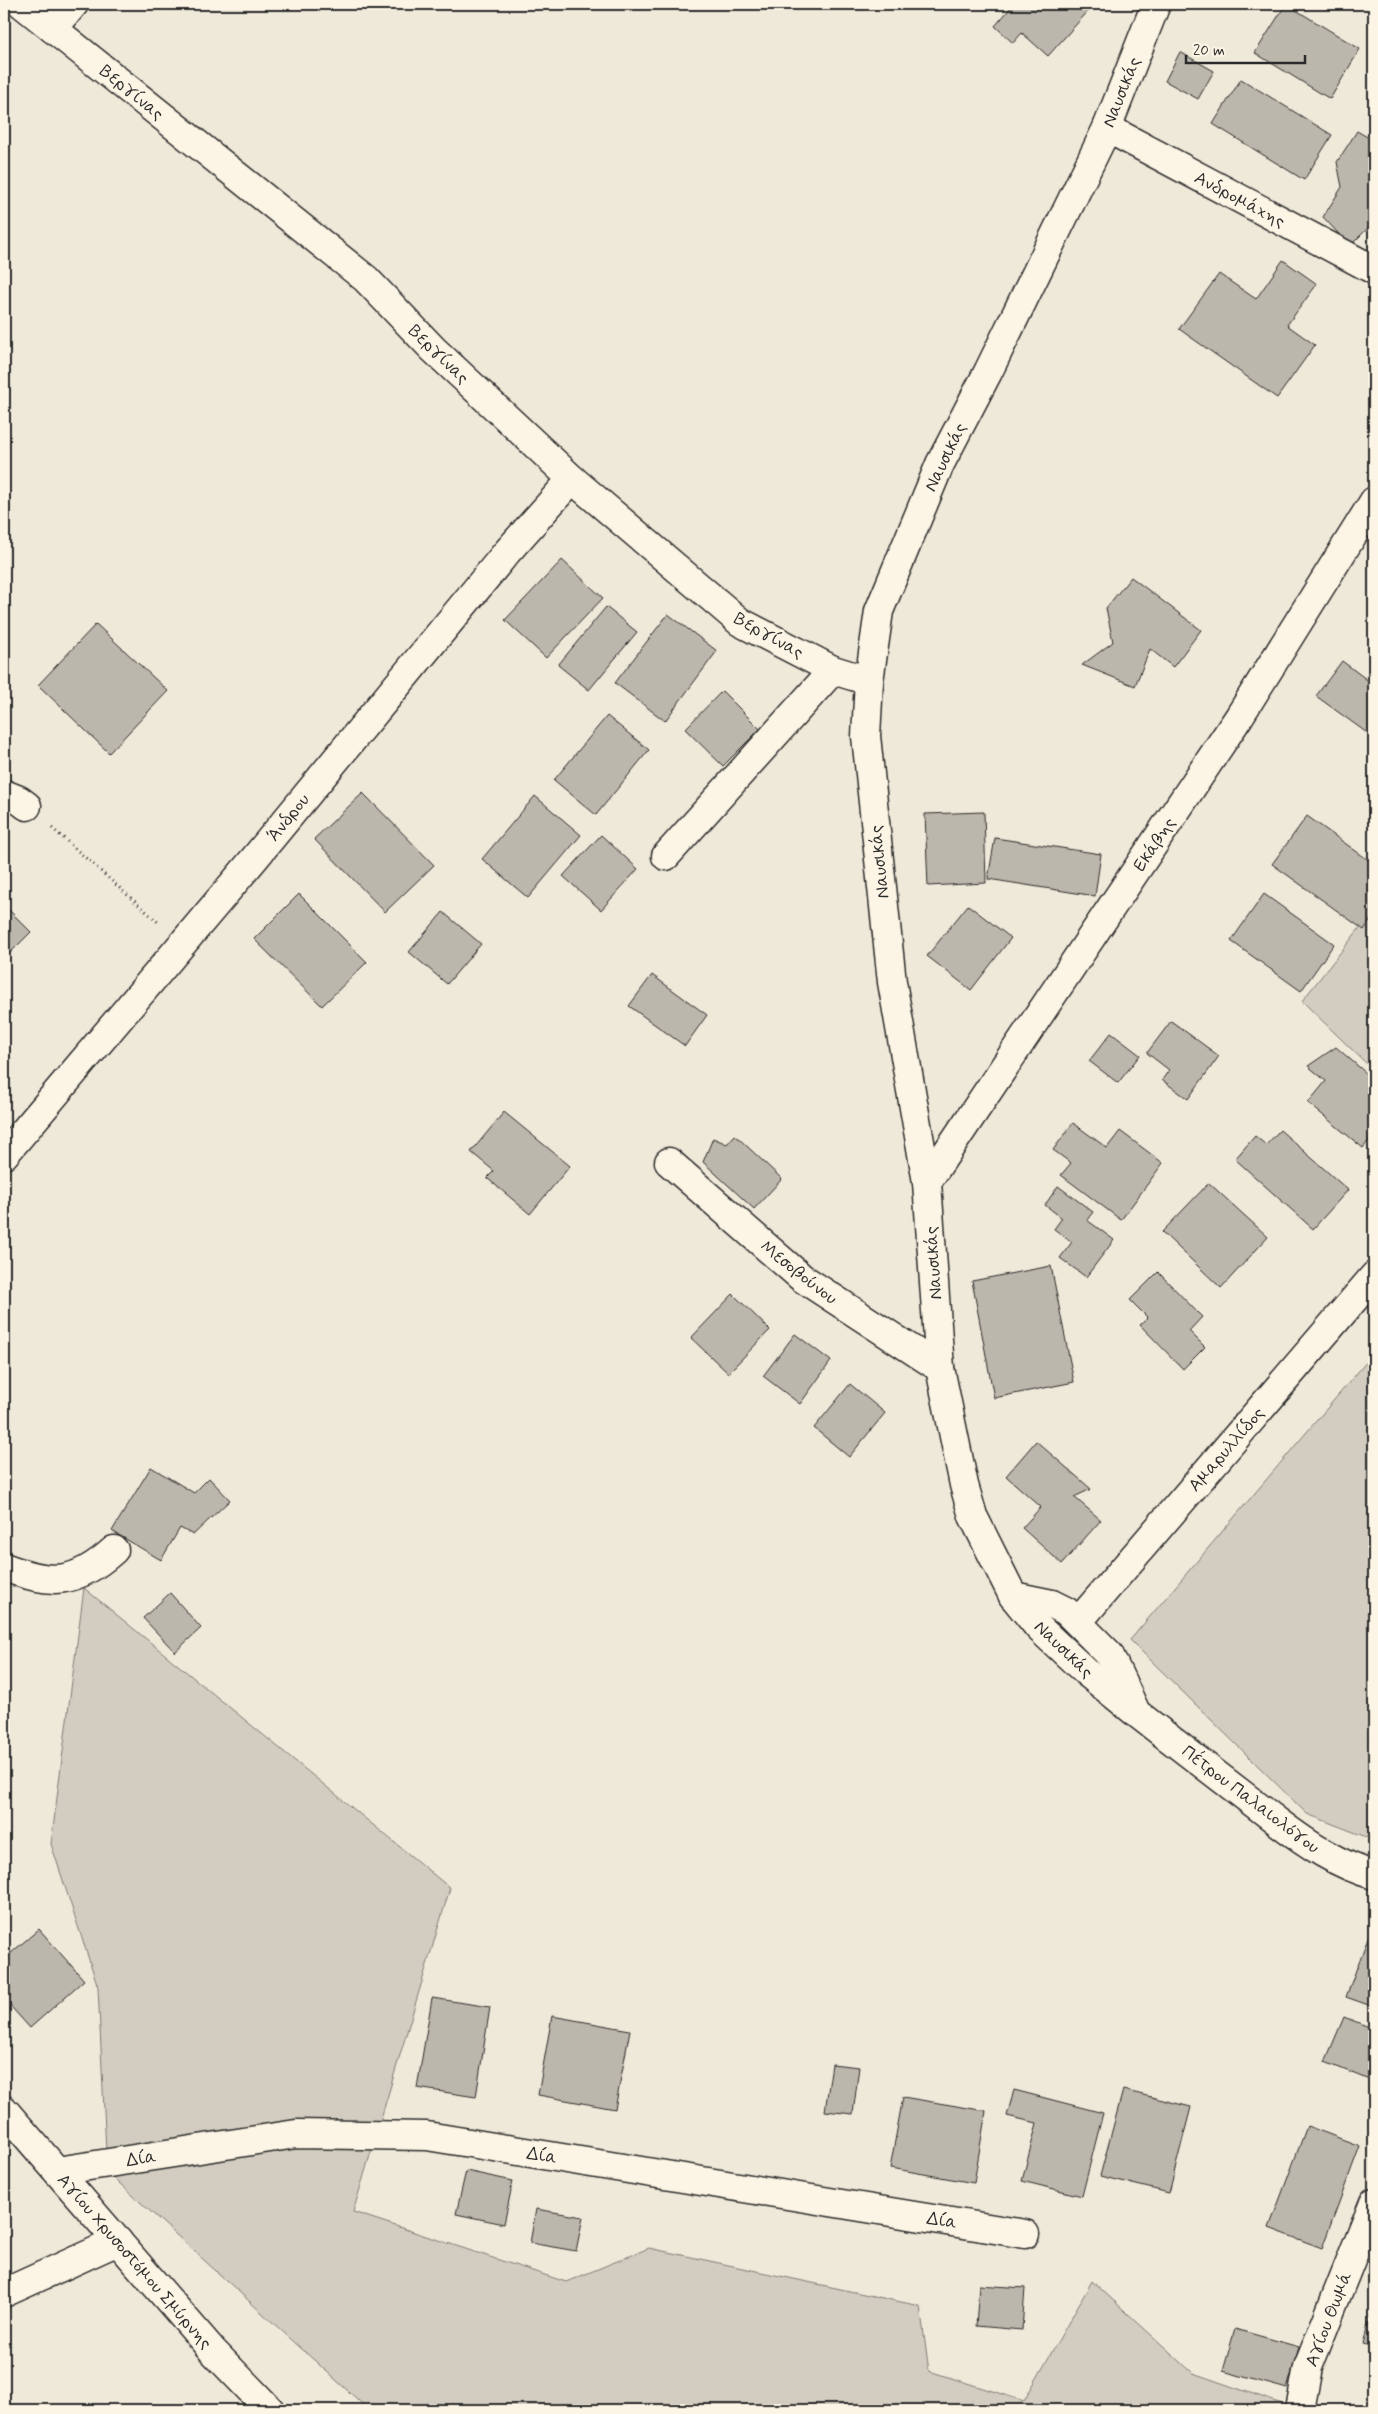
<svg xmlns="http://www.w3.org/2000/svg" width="1378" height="2414" font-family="Mynerve,sans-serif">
  <rect width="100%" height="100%" fill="#efe9da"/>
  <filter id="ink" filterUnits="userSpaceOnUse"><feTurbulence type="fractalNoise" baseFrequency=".02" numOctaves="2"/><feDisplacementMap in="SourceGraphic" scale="10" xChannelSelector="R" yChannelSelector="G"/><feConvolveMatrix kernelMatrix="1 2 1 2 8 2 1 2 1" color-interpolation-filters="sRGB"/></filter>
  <g filter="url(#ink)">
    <g fill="#d2cdc0" stroke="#7e7c76">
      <polygon points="1374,910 1374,1071 1302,1001"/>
      <polygon points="1374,1353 1374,1840 1307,1814 1130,1640"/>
      <polygon points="84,1588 450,1888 353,2212 566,2282 649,2248 920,2306 929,2371 1024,2401 1092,2281 1193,2373 1282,2404 1282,2410 369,2410 107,2172 98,1987 51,1844"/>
    </g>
    <g fill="#bcb7ac" stroke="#2b2b2b">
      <polygon points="1014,4 1085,4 1090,9 1048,56 1022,33 1013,43 995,26"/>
      <polygon points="1286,4 1360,49 1330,99 1255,53"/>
      <polygon points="1180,52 1214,71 1198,99 1165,81"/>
      <polygon points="1241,79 1332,135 1304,180 1213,124"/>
      <polygon points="1357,131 1374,141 1374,231 1369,227 1350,246 1323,217 1342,187 1337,162"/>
      <polygon points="1283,260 1317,284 1287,325 1315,345 1277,398 1179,329 1219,274 1256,299"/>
      <polygon points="562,560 603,598 546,658 505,620"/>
      <polygon points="1131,577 1201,630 1173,667 1150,649 1135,686 1082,665 1113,642 1106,608"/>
      <polygon points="606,607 637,632 589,690 558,665"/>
      <polygon points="668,614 717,651 665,721 615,683"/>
      <polygon points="96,624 168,691 109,753 38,685"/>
      <polygon points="1342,661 1374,685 1374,738 1316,696"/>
      <polygon points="722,691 760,729 723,766 685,729"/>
      <polygon points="607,716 649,750 596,815 554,780"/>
      <polygon points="363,793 434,865 385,912 314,839"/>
      <polygon points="535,796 581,835 528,898 482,859"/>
      <polygon points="984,812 986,883 928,886 925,814"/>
      <polygon points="1307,816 1374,864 1374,915 1364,930 1272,864"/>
      <polygon points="601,835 638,869 601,910 563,876"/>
      <polygon points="995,838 1101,854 1095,896 988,879"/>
      <polygon points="299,894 367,962 322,1006 254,939"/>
      <polygon points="1264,894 1334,944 1301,991 1231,941"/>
      <polygon points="4,905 31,932 4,959"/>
      <polygon points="968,905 1011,938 971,990 927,956"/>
      <polygon points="443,912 481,944 447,984 409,952"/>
      <polygon points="652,975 707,1015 685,1046 629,1006"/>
      <polygon points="1171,1021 1219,1056 1188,1099 1162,1080 1169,1070 1147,1053"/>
      <polygon points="1111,1033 1140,1055 1118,1083 1089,1061"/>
      <polygon points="1336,1047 1374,1080 1374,1107 1368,1110 1374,1115 1374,1134 1363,1148 1308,1103 1326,1081 1308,1066"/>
      <polygon points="504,1112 570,1166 530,1214 487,1178 494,1171 471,1152"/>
      <polygon points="1073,1123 1107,1148 1120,1131 1163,1163 1121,1220 1061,1175 1071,1163 1053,1150"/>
      <polygon points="1280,1130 1348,1190 1313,1229 1235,1159 1255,1136 1266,1145"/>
      <polygon points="735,1135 782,1179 754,1209 703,1162 713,1138 727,1144"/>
      <polygon points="1209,1183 1268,1237 1221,1288 1162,1232"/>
      <polygon points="1058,1186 1093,1212 1087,1220 1114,1240 1086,1277 1060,1258 1072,1242 1054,1229 1062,1218 1045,1205"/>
      <polygon points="1051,1266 1074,1382 994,1398 972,1281"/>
      <polygon points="1158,1272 1202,1317 1189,1331 1205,1347 1183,1369 1140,1325 1148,1318 1130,1300"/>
      <polygon points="733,1294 770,1330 728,1373 691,1338"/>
      <polygon points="795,1334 831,1361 800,1404 763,1376"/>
      <polygon points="850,1384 885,1413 849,1457 814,1428"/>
      <polygon points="1036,1441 1091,1489 1074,1497 1101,1520 1062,1564 1022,1528 1041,1507 1006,1476"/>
      <polygon points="151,1467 194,1493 209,1478 230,1500 193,1535 180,1528 161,1560 112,1531"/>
      <polygon points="170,1593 201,1628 175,1652 143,1618"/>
      <polygon points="1372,1927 1374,1928 1374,2007 1346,1997"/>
      <polygon points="39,1929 84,1980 30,2028 4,1999 4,1959"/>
      <polygon points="432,1998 490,2007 476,2097 417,2088"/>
      <polygon points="552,2016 630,2030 615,2109 538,2095"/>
      <polygon points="1344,2017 1374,2029 1374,2082 1325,2062"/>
      <polygon points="832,2064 859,2067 853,2114 825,2111"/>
      <polygon points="1014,2090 1103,2113 1082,2196 1022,2181 1037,2123 1007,2116"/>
      <polygon points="1123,2090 1191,2107 1169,2193 1100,2176"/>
      <polygon points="903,2097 986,2111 974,2183 890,2168"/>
      <polygon points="1307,2126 1360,2146 1322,2248 1269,2228"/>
      <polygon points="466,2171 513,2181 504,2224 456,2214"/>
      <polygon points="536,2209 583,2217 576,2251 530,2243"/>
      <polygon points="979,2285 1025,2288 1022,2330 976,2326"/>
      <polygon points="1371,2314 1374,2315 1374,2347 1363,2344"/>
      <polygon points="1235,2329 1299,2347 1287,2389 1223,2371"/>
    </g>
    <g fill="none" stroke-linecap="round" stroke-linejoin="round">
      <defs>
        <g id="minor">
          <polyline points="22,4 366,279 433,349 572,479 740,622 833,670 869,681"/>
          <path d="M 1156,4 L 1107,128 L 988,372 L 940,464 L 879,611 L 869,681 L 866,736 L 892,982 L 927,1182 L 940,1368 L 964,1485 L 973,1516 L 1013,1596 L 1039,1628 L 1086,1672 L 1135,1712 L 1278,1822 C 1307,1844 1338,1865 1374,1875"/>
          <polyline points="53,29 74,4"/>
          <polyline points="1107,128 1374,270"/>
          <polyline points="4,794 19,800 27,806"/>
          <polyline points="666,856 833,670"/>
          <polyline points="4,1155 254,859 507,552 572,479"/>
          <polyline points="669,1162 802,1278 940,1368"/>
          <polyline points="927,1182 1239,717 1374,501"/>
          <path d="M 4,1567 C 52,1585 75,1585 114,1550"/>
          <polyline points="1013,1596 1052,1604 1066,1611 1109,1654 1134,1708"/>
          <polyline points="1078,1622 1374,1276"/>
          <polyline points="57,2171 296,2134 427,2136 1025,2234"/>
          <polyline points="4,2293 118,2241"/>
          <polyline points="1300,2410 1308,2367 1374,2202"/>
        </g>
        <polyline id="major" points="4,2110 212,2350 270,2410"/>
      </defs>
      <use href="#minor" stroke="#2b2b2b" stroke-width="31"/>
      <use href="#major" stroke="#2b2b2b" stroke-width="31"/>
      <polyline stroke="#2b2b2b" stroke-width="3" stroke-dasharray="1 4" stroke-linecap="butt" points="52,828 158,922"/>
      <use href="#minor" stroke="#fcf5e5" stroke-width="28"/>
      <use href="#major" stroke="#fcf5e5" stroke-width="28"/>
    </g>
  </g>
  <g text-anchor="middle" stroke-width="5" stroke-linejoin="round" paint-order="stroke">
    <g font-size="18" fill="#2b2b2b" stroke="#fcf5e5">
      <text transform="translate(132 92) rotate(39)" y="6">Βεργίνας</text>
      <text transform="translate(1121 92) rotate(-68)" y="6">Ναυσικάς</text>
      <text transform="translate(1240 199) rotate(28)" y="6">Ανδρομάχης</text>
      <text transform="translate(439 354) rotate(44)" y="6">Βεργίνας</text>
      <text transform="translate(945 457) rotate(-64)" y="6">Ναυσικάς</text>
      <text transform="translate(769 635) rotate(29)" y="6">Βεργίνας</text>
      <text transform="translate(288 817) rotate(-51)" y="6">Άνδρου</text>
      <text transform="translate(1154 844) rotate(-56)" y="6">Εκάβης</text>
      <text transform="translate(879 862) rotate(-96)" y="6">Ναυσικάς</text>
      <text transform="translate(933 1263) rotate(-94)" y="6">Ναυσικάς</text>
      <text transform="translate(799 1272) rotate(38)" y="6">Μεσοβούνου</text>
      <text transform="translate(1226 1449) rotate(-49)" y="6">Αμαρυλλίδος</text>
      <text transform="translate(1064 1649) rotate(44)" y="6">Ναυσικάς</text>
      <text transform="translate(1251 1799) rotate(37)" y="6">Πέτρου Παλαιολόγου</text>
      <text transform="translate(542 2155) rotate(9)" y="6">Δία</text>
      <text transform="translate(141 2158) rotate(-9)" y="6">Δία</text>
      <text transform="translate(942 2220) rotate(9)" y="6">Δία</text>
      <text transform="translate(135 2261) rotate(49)" y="6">Αγίου Χρυσοστόμου Σμύρνης</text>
      <text transform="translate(1328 2319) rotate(-69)" y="6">Αγίου Θωμά</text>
    </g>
  </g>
  <rect width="1378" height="2414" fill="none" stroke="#fcf5e5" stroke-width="20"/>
  <rect x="10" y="10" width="1358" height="2394" fill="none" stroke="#2b2b2b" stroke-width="2" filter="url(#ink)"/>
  <path d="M1186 55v8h119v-8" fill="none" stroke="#2b2b2b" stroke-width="2.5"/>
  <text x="1193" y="55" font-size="15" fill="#2b2b2b" stroke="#fcf5e5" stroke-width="4" paint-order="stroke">20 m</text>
</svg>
